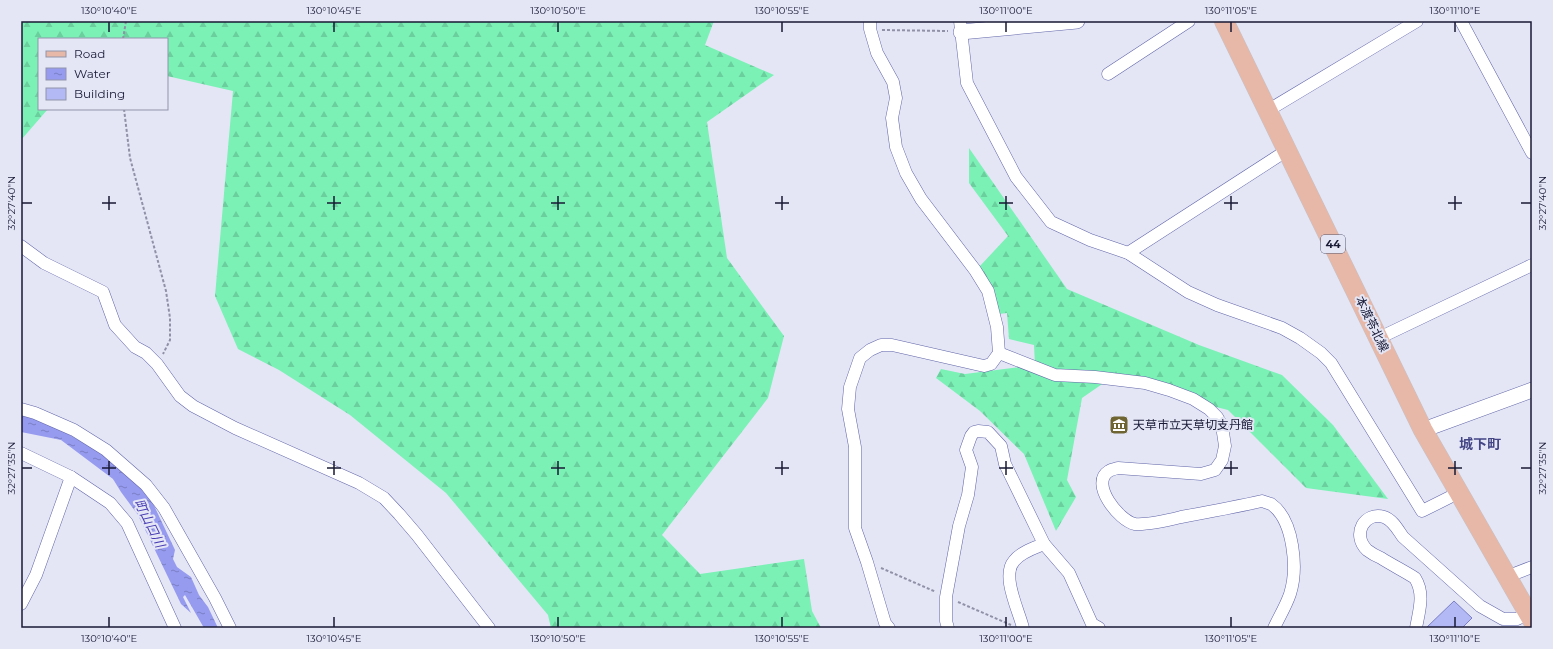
<svg xmlns="http://www.w3.org/2000/svg" width="1553" height="649" font-family="Montserrat,'Noto Sans JP',sans-serif">
  <defs>
    <pattern id="forest-firs" width="22" height="20" patternUnits="userSpaceOnUse"><rect width="22" height="20" fill="#7bf1b6"/><path d="M5 1l3.5 6h-7zM16 11l3.5 6h-7z" fill="#6ace9d"/></pattern>
    <pattern id="water-ripples" width="26" height="14" patternUnits="userSpaceOnUse"><rect width="26" height="14" fill="#969bf0"/><path d="M2 4q2-2 4 0t4 0M15 11q2-2 4 0t4 0" fill="none" stroke="#797ec3"/></pattern>
  </defs>
  <rect width="100%" height="100%" fill="#e4e6f6"/>
  <g fill="url(#forest-firs)">
    <polygon points="21,21 714,21 705,45 774,75 707,122 727,258 784,336 768,398 662,535 700,574 804,559 812,611 821,628 551,628 548,615 446,493 350,415 279,370 238,349 215,296 233,91 167,76 167,39 39,39 39,109 48,109 21,140"/>
    <polygon points="969,148 1067,289 1199,345 1282,375 1333,425 1388,499 1306,488 1228,410 1108,380 1082,398 1067,480 1076,497 1056,531 1024,454 980,411 936,378 941,369 965,374 1035,365 1034,345 1009,339 1007,313 991,315 980,266 1008,236 969,183"/>
  </g>
  <polygon fill="url(#water-ripples)" points="21,414 34,418 68,434 103,454 126,474 150,497 175,550 173,559 177,567 191,577 199,595 208,607 218,628 204,628 185,595 183,597 191,613 181,604 138,515 121,492 113,479 61,440 21,432"/>
  <polygon fill="#b3b9f4" stroke="#7b80c6" points="1454,601 1472,618 1462,628 1426,628"/>
  <g fill="none" stroke-linecap="round" stroke-linejoin="round">
    <defs>
      <g id="minor">
        <polyline points="870,21 870,29 877,53 893,82 896,98 892,118 896,147 906,173 921,199 975,270 988,291 997,327 999,353 991,364 984,366 892,345 881,345 870,350 860,358 850,387 848,409 855,447 855,528 867,562 885,623 889,628"/>
        <polyline points="960,21 967,83 1016,177 1051,222 1090,240 1128,253 1188,292 1217,305 1282,328 1300,338 1321,353 1331,363 1422,511 1458,493"/>
        <polyline points="1461,21 1532,153"/>
        <polyline points="1108,74 1189,21"/>
        <polyline points="1267,111 1417,21"/>
        <polyline points="21,246 44,263 103,292 115,325 135,347 146,353 157,364 180,396 193,406 235,428 359,483 384,498 399,514 417,535 489,628"/>
        <polyline points="1128,253 1286,151"/>
        <polyline points="1379,338 1532,265"/>
        <path d="M 999,353 L 1055,375 L 1095,377 L 1145,383 L 1169,390 L 1193,399 L 1209,409 L 1217,417 L 1222,426 L 1225,446 L 1222,460 L 1215,470 L 1201,474 L 1118,468 C 1115,469 1112,469 1109,471 C 1089,483 1119,521 1135,524 C 1147,525 1169,520 1181,517 C 1208,512 1235,507 1262,501 C 1264,502 1268,503 1271,504 C 1294,520 1298,569 1290,594 C 1286,606 1279,617 1274,628"/>
        <polyline points="21,409 35,413 74,430 106,450 146,485 164,508 215,598 230,628"/>
        <polyline points="21,453 71,477 110,503 127,523 175,628"/>
        <polyline points="1506,577 1532,567"/>
        <polyline points="21,604 36,575 71,477"/>
        <polyline points="948,628 946,621 946,597 959,526 968,495 972,467 966,450 971,436 974,432 978,431 988,432 1001,446 1005,464 1044,544 1069,573 1092,624 1099,628"/>
        <path d="M 1023,628 C 1019,611 1001,576 1014,561 C 1021,552 1034,548 1044,544"/>
        <path d="M 1416,628 C 1419,611 1425,594 1415,578 C 1404,571 1392,565 1381,558 C 1376,556 1371,553 1367,550 C 1351,534 1365,511 1384,517 C 1393,520 1398,530 1403,537 L 1480,606 L 1503,619 L 1517,619 L 1528,614"/>
      </g>
      <g id="tertiary">
        <polyline points="961,32 1077,21"/>
        <polyline points="1423,430 1532,390"/>
      </g>
      <polyline id="primary" points="1224,21 1423,430 1532,620"/>
    </defs>
    <use href="#minor" stroke="#6165a8" stroke-width="13"/>
    <use href="#tertiary" stroke="#6165a8" stroke-width="16"/>
    <use href="#primary" stroke="#c3c3ca" stroke-width="20"/>
    <g stroke="#9091a6" stroke-width="2" stroke-dasharray="3 2" stroke-linecap="butt">
      <polyline points="882,30 948,31"/>
      <polyline points="123,39 126,21"/>
      <polyline points="124,109 130,158 166,291 170,318 170,340 163,354"/>
      <polyline points="881,568 936,592"/>
      <polyline points="958,602 1011,625"/>
    </g>
    <use href="#minor" stroke="#fff" stroke-width="12"/>
    <use href="#tertiary" stroke="#fff" stroke-width="15"/>
    <use href="#primary" stroke="#e7b8a7" stroke-width="19"/>
  </g>
  <path fill="none" stroke="#181935" stroke-width="1.5" d="M 109,22 L 109,32M 334,22 L 334,32M 558,22 L 558,32M 782,22 L 782,32M 1006,22 L 1006,32M 1231,22 L 1231,32M 1455,22 L 1455,32M 109,196 L 109,210M 334,196 L 334,210M 558,196 L 558,210M 782,196 L 782,210M 1006,196 L 1006,210M 1231,196 L 1231,210M 1455,196 L 1455,210M 22,203 L 32,203M 102,203 L 116,203M 327,203 L 341,203M 551,203 L 565,203M 775,203 L 789,203M 999,203 L 1013,203M 1224,203 L 1238,203M 1448,203 L 1462,203M 1521,203 L 1531,203M 109,461 L 109,475M 334,461 L 334,475M 558,461 L 558,475M 782,461 L 782,475M 1006,461 L 1006,475M 1231,461 L 1231,475M 1455,461 L 1455,475M 22,468 L 32,468M 102,468 L 116,468M 327,468 L 341,468M 551,468 L 565,468M 775,468 L 789,468M 999,468 L 1013,468M 1224,468 L 1238,468M 1448,468 L 1462,468M 1521,468 L 1531,468M 109,617 L 109,627M 334,617 L 334,627M 558,617 L 558,627M 782,617 L 782,627M 1006,617 L 1006,627M 1231,617 L 1231,627M 1455,617 L 1455,627"/>
  <defs>
    <symbol id="museum-square" viewBox="-11 -11 22 22"><rect x="-9" y="-9" width="18" height="18" rx="4" fill="#6e6532" stroke="#e4e6f6"/><path d="M0-6L6-3V-2H-6V-3ZM-5-1h2V3h-2ZM-1-1h2V3h-2ZM3-1h2V3H3ZM-6 4H6V6H-6Z" fill="#fff"/></symbol>
  </defs>
  <g fill-rule="evenodd">
    <use href="#museum-square" x="1108" y="414" width="22" height="22"/>
  </g>
  <g text-anchor="middle" stroke-width="4" stroke-linejoin="round" paint-order="stroke">
    <rect fill="#e4e6f6" stroke="#55566f" stroke-width="1" x="1321" y="235" width="24" height="18" rx="3"/>
    <g font-size="11" font-weight="bold" fill="#181935">
      <text x="1333" y="248">44</text>
    </g>
    <g font-size="12" fill="#181935" stroke="#e4e6f6">
      <text transform="translate(1372 324) rotate(64)" y="4">本渡苓北線</text>
    </g>
    <g font-size="12" fill="#181935" stroke="#e4e6f6" text-anchor="start">
      <text x="1133" y="429">天草市立天草切支丹館</text>
    </g>
    <g font-size="13" font-style="italic" fill="#463ab3" stroke="#e4e6f6">
      <text transform="translate(150 523) rotate(64)" y="5">町山口川</text>
    </g>
    <g font-size="14" font-weight="bold" fill="#434585" stroke="#e4e6f6">
      <text x="1480" y="449">城下町</text>
    </g>
  </g>
  <rect width="1553" height="649" fill="none" stroke="#e4e6f6" stroke-width="44"/>
  <rect x="38" y="38" width="130" height="72" fill="#e4e6f6" stroke="#9294a9"/>
  <rect x="46" y="51" width="20" height="6" fill="#e7b8a7" stroke="#9294a9"/>
  <text x="74" y="58" font-size="12" fill="#181935">Road</text>
  <rect x="46" y="68" width="20" height="12" fill="url(#water-ripples)" stroke="#9294a9"/>
  <text x="74" y="78" font-size="12" fill="#181935">Water</text>
  <rect x="46" y="88" width="20" height="12" fill="#b3b9f4" stroke="#9294a9"/>
  <text x="74" y="98" font-size="12" fill="#181935">Building</text>
  <rect x="22" y="22" width="1509" height="605" fill="none" stroke="#181935" stroke-width="1.5"/>
  <g font-size="10" text-anchor="middle" fill="#181935">
    <text x="109" y="14">130°10'40"E</text>
    <text x="334" y="14">130°10'45"E</text>
    <text x="558" y="14">130°10'50"E</text>
    <text x="782" y="14">130°10'55"E</text>
    <text x="1006" y="14">130°11'00"E</text>
    <text x="1231" y="14">130°11'05"E</text>
    <text x="1455" y="14">130°11'10"E</text>
    <text transform="translate(11 203) rotate(-90)" y="4">32°27'40"N</text>
    <text transform="translate(1542 203) rotate(-90)" y="4">32°27'40"N</text>
    <text transform="translate(11 468) rotate(-90)" y="4">32°27'35"N</text>
    <text transform="translate(1542 468) rotate(-90)" y="4">32°27'35"N</text>
    <text x="109" y="642">130°10'40"E</text>
    <text x="334" y="642">130°10'45"E</text>
    <text x="558" y="642">130°10'50"E</text>
    <text x="782" y="642">130°10'55"E</text>
    <text x="1006" y="642">130°11'00"E</text>
    <text x="1231" y="642">130°11'05"E</text>
    <text x="1455" y="642">130°11'10"E</text>
  </g>
</svg>
